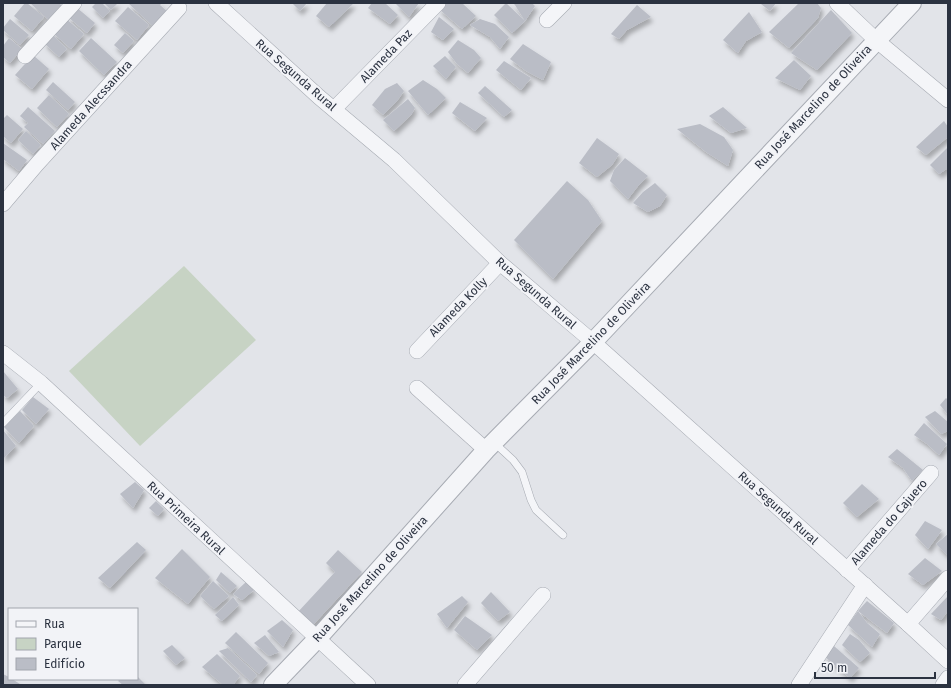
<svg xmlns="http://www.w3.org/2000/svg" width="951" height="688" font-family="'Fira Sans',sans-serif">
  <defs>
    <filter id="shadow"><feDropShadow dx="2.5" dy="4.5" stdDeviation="2" flood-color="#0004"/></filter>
  </defs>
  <rect width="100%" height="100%" fill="#e2e4e9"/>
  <polygon fill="#c7d3c4" points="184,266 256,340 140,446 69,371"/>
  <g fill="#babdc6" filter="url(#shadow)">
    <polygon points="25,3 27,3 44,17 32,31 14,16"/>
    <polygon points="30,3 59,3 64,8 51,22"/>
    <polygon points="96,3 102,3 110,11 103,18 92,7"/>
    <polygon points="104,3 118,3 111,10"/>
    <polygon points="128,3 162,3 160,5 169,13 155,28"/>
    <polygon points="292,3 307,3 300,11"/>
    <polygon points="327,3 354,3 329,27 316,16"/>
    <polygon points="372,3 385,3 398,15 390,24 368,8"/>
    <polygon points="395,3 419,3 409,17"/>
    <polygon points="444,3 462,3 476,16 462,29 439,9"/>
    <polygon points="506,3 525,21 515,5 513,3 532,3 535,6 525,21 512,33 494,15"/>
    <polygon points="762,3 776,3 770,11 761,4"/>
    <polygon points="799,3 817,3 821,8 818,18 789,48 769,32"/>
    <polygon points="637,5 651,17 627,30 619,39 611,34"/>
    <polygon points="76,7 95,23 87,33 68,17"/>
    <polygon points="128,7 149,25 137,40 115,21"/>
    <polygon points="831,10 852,33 817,70 791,53"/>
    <polygon points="749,12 762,32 746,41 738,53 723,40"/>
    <polygon points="439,17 454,29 443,40 431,32"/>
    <polygon points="65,18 84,34 71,49 52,32"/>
    <polygon points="10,19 29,35 20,45 3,30 3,28"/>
    <polygon points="480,19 495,24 509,37 500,49 490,37 470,25"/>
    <polygon points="125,33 134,41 123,53 114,45"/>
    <polygon points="52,34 67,49 59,57 44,43"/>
    <polygon points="9,38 22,49 10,63 3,57 3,46"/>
    <polygon points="91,38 117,62 104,75 79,51"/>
    <polygon points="458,40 474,50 481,58 468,73 457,64 448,52"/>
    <polygon points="523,44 551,62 543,80 526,71 510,59"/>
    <polygon points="33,55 49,69 32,89 15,75"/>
    <polygon points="445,56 456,67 446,79 433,66"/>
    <polygon points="794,60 811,76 800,90 775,78"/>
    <polygon points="504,61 531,78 521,90 496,70"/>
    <polygon points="423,80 437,89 446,98 428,115 408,91"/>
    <polygon points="53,82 75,102 68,110 46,90"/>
    <polygon points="397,83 404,91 397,101 383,115 372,105 385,89"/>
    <polygon points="485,86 512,110 504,117 478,93"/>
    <polygon points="49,95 69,114 57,127 37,108"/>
    <polygon points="408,99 415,108 411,115 394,131 383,120"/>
    <polygon points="460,102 487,118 475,131 452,113"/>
    <polygon points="28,107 55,131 43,144 24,127 28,123 20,116"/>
    <polygon points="723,107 747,128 731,133 709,116"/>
    <polygon points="7,115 23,129 11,143 3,136 3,119"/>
    <polygon points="944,121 948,127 948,137 926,155 916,147"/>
    <polygon points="700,124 724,137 733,150 728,166 706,152 677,129"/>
    <polygon points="26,131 41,145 33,154 18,140"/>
    <polygon points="597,138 619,154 612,165 597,177 579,163"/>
    <polygon points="3,143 27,160 19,171 3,159"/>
    <polygon points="948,147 948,168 939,174 930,165"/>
    <polygon points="625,158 648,176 638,186 628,199 610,181 614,170"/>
    <polygon points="567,181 588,200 602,221 553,279 514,240"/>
    <polygon points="655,183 667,195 660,206 648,212 633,203 643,192"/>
    <polygon points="3,371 18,389 7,398 3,395"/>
    <polygon points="33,397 49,409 36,424 22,410"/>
    <polygon points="946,398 948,400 948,415 940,405"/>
    <polygon points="20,411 34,426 19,443 4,427"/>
    <polygon points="935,411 948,422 948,431 941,434 925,417"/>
    <polygon points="924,423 947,444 939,455 927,444 914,435"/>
    <polygon points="3,430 16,446 3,459"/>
    <polygon points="897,449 923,470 912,481 903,468 888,457"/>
    <polygon points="135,482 144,490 133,508 120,494"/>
    <polygon points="862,484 879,499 857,517 843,503"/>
    <polygon points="156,501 164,509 158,516 149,508"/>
    <polygon points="925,521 942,530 928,549 915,535"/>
    <polygon points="948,534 948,556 936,544"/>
    <polygon points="137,542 146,550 110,588 98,578"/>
    <polygon points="182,549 210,577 188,604 155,578"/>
    <polygon points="338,550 362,572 312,626 297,613 335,572 326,563"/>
    <polygon points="925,558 942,571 923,585 908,574"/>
    <polygon points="221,572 237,586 230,593 216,580"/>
    <polygon points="213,581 229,596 214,609 200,596"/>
    <polygon points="246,582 254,590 242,600 233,594"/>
    <polygon points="491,592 510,612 498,621 481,603"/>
    <polygon points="462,596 468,602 447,628 437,614"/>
    <polygon points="948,596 948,611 941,620 931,614"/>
    <polygon points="233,597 239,605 222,621 215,615"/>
    <polygon points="867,601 894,623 887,633 858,611"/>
    <polygon points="858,611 867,623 880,634 872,647 848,625"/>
    <polygon points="465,616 492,635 477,650 454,630"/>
    <polygon points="282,620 293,630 283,647 267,631"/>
    <polygon points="236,632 268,663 259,674 225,643"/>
    <polygon points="850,634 859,640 870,653 860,662 842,645"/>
    <polygon points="265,635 279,652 269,656 254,643"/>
    <polygon points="172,645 185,658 176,665 163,651"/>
    <polygon points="834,646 859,668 850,678 824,656"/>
    <polygon points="228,648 257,675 251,682 219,651"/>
    <polygon points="217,654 240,676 233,685 223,685 202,667"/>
    <polygon points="3,674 9,677 9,679 12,679 20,684 3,685"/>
    <polygon points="137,676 146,685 123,685 118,681 120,679 137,679"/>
  </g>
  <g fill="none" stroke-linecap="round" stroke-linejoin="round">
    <defs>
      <g id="service">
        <polyline points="3,423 41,383"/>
        <polyline points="501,449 513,460 522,472 531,500 536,510 563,535"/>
      </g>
      <g id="minor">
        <polyline points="216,3 319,97 394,160 500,263 593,342 908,624 948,661"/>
        <polyline points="837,3 876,40 948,100"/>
        <polyline points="547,20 564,3"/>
        <polyline points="25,56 74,3"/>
        <polyline points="334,109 438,3"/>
        <polyline points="3,204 37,164 179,8"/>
        <polyline points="417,351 500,263"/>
        <polyline points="3,353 41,383 368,685"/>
        <polyline points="417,388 486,450"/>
        <polyline points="847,570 931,473"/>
        <polyline points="908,624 948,578"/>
        <polyline points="465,685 543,595"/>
        <polyline points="799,685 865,585"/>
        <polyline points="943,685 948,678"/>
      </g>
      <polyline id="tertiary" points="273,685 317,639 486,450 593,342 912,3"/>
    </defs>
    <use href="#service" stroke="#a7abb3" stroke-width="8"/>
    <use href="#minor" stroke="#a7abb3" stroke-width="16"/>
    <use href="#tertiary" stroke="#a7abb3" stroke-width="20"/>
    <use href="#service" stroke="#f4f5f8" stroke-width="7"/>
    <use href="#minor" stroke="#f4f5f8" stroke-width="15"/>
    <use href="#tertiary" stroke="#f4f5f8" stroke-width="18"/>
  </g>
  <g text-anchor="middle" stroke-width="4" stroke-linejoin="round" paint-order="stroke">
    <g font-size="12" fill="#2b3240" stroke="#f2f3f7">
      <text transform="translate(386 56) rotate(-46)" y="4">Alameda Paz</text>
      <text transform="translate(296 75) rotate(41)" y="4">Rua Segunda Rural</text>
      <text transform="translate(91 105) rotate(-48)" y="4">Alameda Alecssandra</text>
      <text transform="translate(813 107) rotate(-47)" y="4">Rua José Marcelino de Oliveira</text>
      <text transform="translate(536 293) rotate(41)" y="4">Rua Segunda Rural</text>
      <text transform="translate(458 307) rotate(-46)" y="4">Alameda Kolly</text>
      <text transform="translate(591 343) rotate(-46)" y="4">Rua José Marcelino de Oliveira</text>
      <text transform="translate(778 508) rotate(42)" y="4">Rua Segunda Rural</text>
      <text transform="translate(186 518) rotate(43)" y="4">Rua Primeira Rural</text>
      <text transform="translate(889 522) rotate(-49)" y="4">Alameda do Cajuero</text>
      <text transform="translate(370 579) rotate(-48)" y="4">Rua José Marcelino de Oliveira</text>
    </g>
  </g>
  <rect width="951" height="688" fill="none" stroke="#2b3240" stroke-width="8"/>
  <rect x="8" y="608" width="130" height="72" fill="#f2f3f7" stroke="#a2a6ae"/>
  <rect x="16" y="621" width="20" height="6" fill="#f4f5f8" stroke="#a2a6ae"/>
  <text x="44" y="628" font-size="12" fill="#2b3240">Rua</text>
  <rect x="16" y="638" width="20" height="12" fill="#c7d3c4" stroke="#a2a6ae"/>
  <text x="44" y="648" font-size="12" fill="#2b3240">Parque</text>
  <rect x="16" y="658" width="20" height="12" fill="#babdc6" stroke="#a2a6ae"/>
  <text x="44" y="668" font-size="12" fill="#2b3240">Edifício</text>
  <path d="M815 672v6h120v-6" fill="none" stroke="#2b3240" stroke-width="2"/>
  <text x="821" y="672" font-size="12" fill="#2b3240" stroke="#f2f3f7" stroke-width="3" paint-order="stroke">50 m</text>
</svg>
